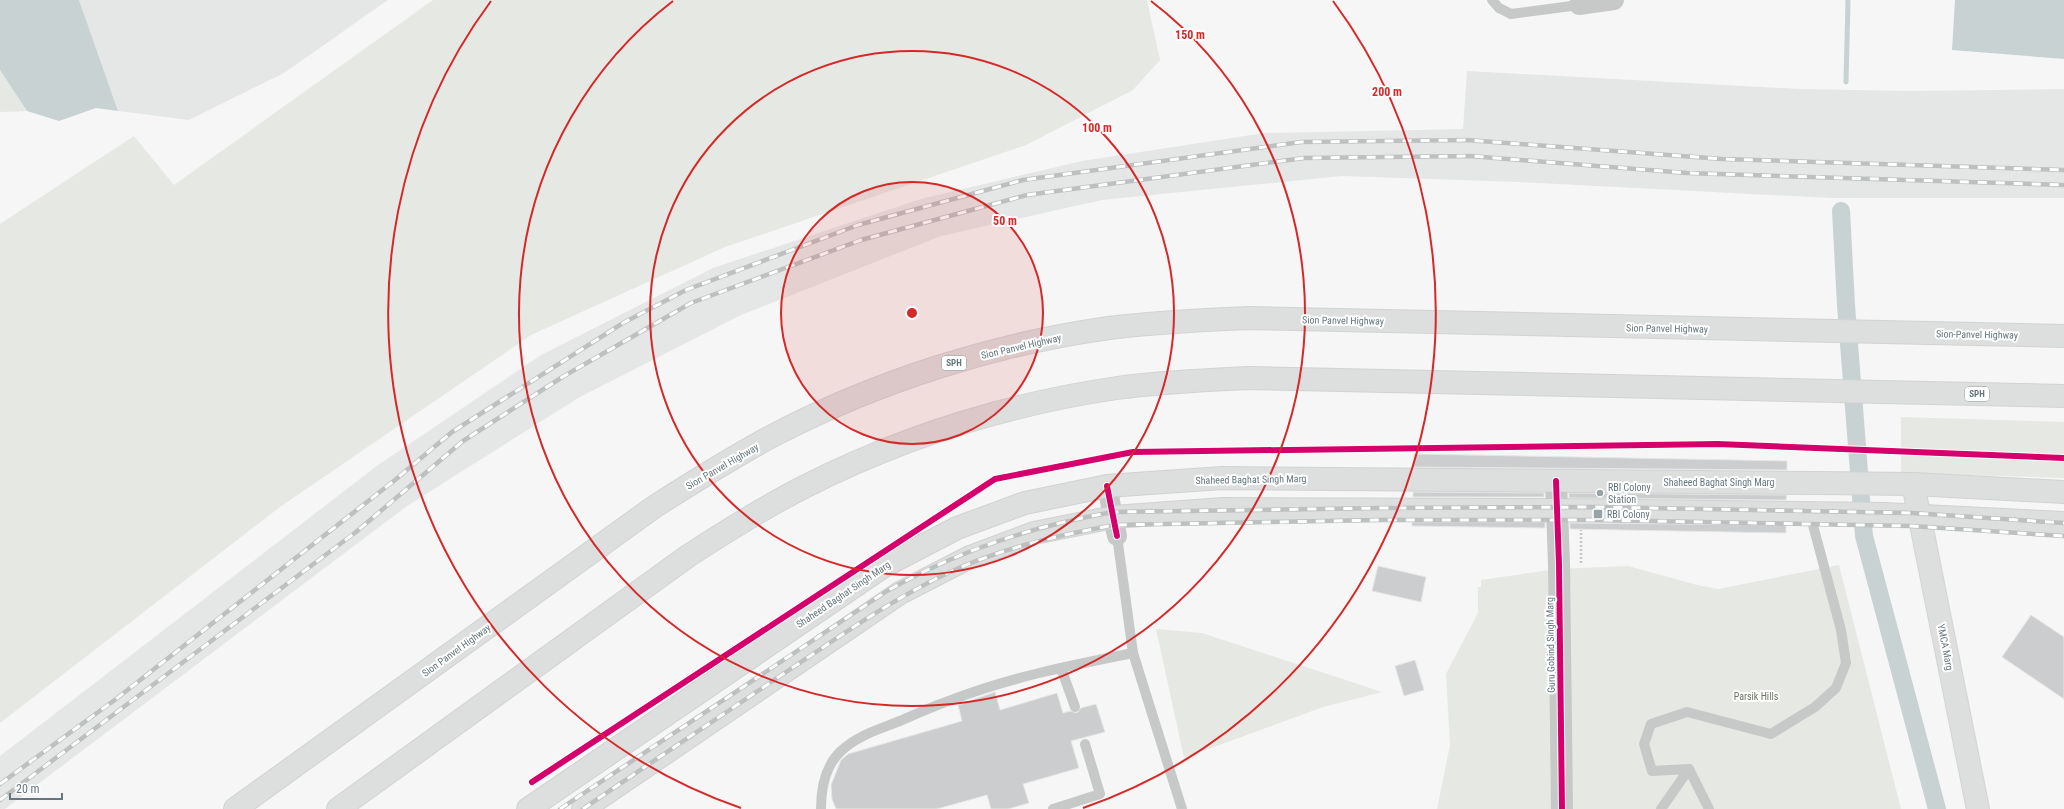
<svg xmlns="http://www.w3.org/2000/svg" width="2064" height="809" font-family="'Roboto Condensed',sans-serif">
  <rect width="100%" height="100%" fill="#f6f6f6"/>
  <g fill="#e5e7e6">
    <polygon points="79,0 388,0 284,73 189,120 118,111"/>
    <polygon points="1467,71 1800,89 1911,91 2064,89 2064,198 1831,198 1518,182 1342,176 1102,200 941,236 741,315 580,397 407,506 5,809 0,809 0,756 378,465 541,355 713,268 921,199 1082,161 1264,133 1463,129"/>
  </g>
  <g fill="#e6e8e3">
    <polygon points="433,0 1147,0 1160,60 1133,90 1026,145 725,247 531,335 280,507 0,723 0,224 134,136 174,185"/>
    <polygon points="0,70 27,111 0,112"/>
    <polygon points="1901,417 2064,422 2064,478 1901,473"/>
    <polygon points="1839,565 1901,809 1437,809 1450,745 1446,674 1478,613 1478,587 1481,587 1481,580 1557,569 1628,566 1697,585 1718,589"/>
    <polygon points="1156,629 1202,633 1382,692 1323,707 1184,758"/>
  </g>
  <g fill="#c8d2d3">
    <polygon points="0,0 79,0 118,111 96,108 59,121 27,111 0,70"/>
    <polygon points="1955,0 2064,0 2064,59 1952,50"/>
  </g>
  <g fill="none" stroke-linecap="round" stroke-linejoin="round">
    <polyline stroke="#c8d2d3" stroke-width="5" points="1846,82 1848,0"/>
    <polyline stroke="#c8d2d3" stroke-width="18" points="1841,211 1846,305 1864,536 1937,809"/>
  </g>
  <g fill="#cbcdce" stroke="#e6e6e6">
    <polygon points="1414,454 1787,461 1787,470 1413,467"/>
    <polygon points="1413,492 1544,493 1544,497 1413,497"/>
    <polygon points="1569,493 1787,495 1786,500 1569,498"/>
    <polygon points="1412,522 1545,522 1545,528 1412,526"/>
    <polygon points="1570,523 1786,525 1786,533 1570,529"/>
    <polygon points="1378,566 1426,577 1421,602 1372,591"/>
    <polygon points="2031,615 2064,637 2064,699 2002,657"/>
    <polygon points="1415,660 1424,690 1404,696 1395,666"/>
    <polygon points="995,692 1000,710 1057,693 1063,713 1070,711 1077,713 1081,708 1096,704 1105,732 1071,741 1079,768 1023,784 1029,803 1008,809 991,809 987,795 937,809 836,809 832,799 831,785 841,760 848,754 962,721 958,705"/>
  </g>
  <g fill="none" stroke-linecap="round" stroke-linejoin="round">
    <defs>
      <polyline id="secondary" points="1913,484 1978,809"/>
      <g id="primary">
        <polyline points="528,809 884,566 957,528 1025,503 1107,486 1222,478 1818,483 1913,484 2064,492"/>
        <polyline points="583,809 900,593 970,557 1034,533 1114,517 1223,509 1558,510 1884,514 2064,523"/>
      </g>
      <g id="motorway">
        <path d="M 235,809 L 654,507 C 693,482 733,457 774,435 C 878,381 994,344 1109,328 C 1156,322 1202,320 1249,318 L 2064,336"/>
        <path d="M 338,809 L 688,556 C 725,532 763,508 802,488 C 900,438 1008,404 1117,388 C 1161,382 1205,380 1249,378 L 2064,396"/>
      </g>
    </defs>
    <use href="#secondary" stroke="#d2d3d4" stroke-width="24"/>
    <use href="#primary" stroke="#d1d2d3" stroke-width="24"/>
    <use href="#motorway" stroke="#d2d3d3" stroke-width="24"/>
    <polyline stroke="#c5c6c7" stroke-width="2.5" stroke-dasharray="2 2" stroke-linecap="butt" points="1581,563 1581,530"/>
    <g stroke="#c7c9c9" stroke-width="10">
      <polyline points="1492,0 1499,8 1511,14 1579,5"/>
      <polyline points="1117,536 1133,653 1182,809"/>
      <polyline points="1061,668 1075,707"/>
      <polyline points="1689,769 1652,771 1644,744 1651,724 1687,712 1771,734 1815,707 1836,688 1846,663 1841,630 1810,514"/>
      <path d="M 821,809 C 821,788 825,766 841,751 C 858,735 880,729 900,721 C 918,713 936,705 954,699 C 1011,677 1073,665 1133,653"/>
      <polyline points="1053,809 1100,794 1085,744"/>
      <polyline points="1661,809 1689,769 1709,809"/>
    </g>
    <g stroke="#c7c9c9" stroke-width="20">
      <polyline points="1579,5 1614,0"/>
      <polyline points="1107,486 1117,536"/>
    </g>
    <polyline stroke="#c7c9c9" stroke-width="22" points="1556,481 1559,564 1562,809"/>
    <use href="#secondary" stroke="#dddede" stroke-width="22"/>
    <use href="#primary" stroke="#dddede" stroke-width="22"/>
    <use href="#motorway" stroke="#dddede" stroke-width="22"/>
    <defs>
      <g id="rail">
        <polyline points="0,784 116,699 395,480 452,432 623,323 686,290 858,225 1023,180 1301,142 1467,140 1722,159 2064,170"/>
        <polyline points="0,800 356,532 463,441 564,376 691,303 861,240 1027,195 1304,158 1470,156 1687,173 2064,185"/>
        <path d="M 560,809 L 887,591 C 958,551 1032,526 1113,512 L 1382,508 L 1598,507 L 1912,513 L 2064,523"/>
        <path d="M 583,809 C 650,763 718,718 786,672 C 839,637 892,599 950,572 C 1003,548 1058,535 1115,525 L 1382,520 L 1598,520 L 1911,526 L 2064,536"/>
      </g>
    </defs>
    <use href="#rail" stroke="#bdc0c0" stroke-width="4.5"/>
    <use href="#rail" stroke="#fff" stroke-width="3" stroke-dasharray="9" stroke-linecap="butt"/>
    <defs>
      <g id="cycleway">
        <polyline points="1556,481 1559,564 1562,809"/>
        <polyline points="1107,486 1117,536"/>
        <polyline points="532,782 995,479 1133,452 1718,444 2064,458"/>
      </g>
    </defs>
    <use href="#cycleway" stroke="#fff" stroke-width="8"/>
    <use href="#cycleway" stroke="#d6006c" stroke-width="6"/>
  </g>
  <circle cx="912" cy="313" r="131" fill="#d62828" fill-opacity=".12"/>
  <g fill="none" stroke="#d62828" stroke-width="2">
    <circle cx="912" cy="313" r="131"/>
    <circle cx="912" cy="313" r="262"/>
    <path d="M1151 1A393 393 0 1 1 673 1"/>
    <path d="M741 808A524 524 0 0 1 491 1M1333 1A524 524 0 0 1 1083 808"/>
  </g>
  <g fill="#98a3a7" stroke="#fff" stroke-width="1.5">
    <circle cx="1600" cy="493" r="4"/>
    <rect x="1593" y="509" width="10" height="10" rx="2"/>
  </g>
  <g text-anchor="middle" stroke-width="4" stroke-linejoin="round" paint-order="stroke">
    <g fill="#fff" stroke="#93a0a4" stroke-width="1">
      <rect x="942" y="356" width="24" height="14" rx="3"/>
      <rect x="1965" y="387" width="24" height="14" rx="3"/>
    </g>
    <g font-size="9" font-weight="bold" fill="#65777d">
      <text x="954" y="366">SPH</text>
      <text x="1977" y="397">SPH</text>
    </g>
    <g font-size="10" fill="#65777d" stroke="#fff">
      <text transform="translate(1343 320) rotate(1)" y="4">Sion Panvel Highway</text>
      <text transform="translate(1667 328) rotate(1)" y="4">Sion Panvel Highway</text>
      <text transform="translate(1977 334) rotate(1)" y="4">Sion-Panvel Highway</text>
      <text transform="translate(1021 346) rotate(-13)" y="4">Sion Panvel Highway</text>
      <text transform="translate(722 466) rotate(-30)" y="4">Sion Panvel Highway</text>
      <text transform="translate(1251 479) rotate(-1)" y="4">Shaheed Baghat Singh Marg</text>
      <text x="1719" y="486">Shaheed Baghat Singh Marg</text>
      <text transform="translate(843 594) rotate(-34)" y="4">Shaheed Baghat Singh Marg</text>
      <text transform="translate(1550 645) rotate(-91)" y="4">Guru Gobind Singh Marg</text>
      <text transform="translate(1946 647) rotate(79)" y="4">YMCA Marg</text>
      <text transform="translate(456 650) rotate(-36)" y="4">Sion Panvel Highway</text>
    </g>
    <g font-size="10" fill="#65777d" stroke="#fff" text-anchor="start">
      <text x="1608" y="491">RBI Colony<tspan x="1608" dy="12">Station</tspan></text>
      <text x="1607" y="518">RBI Colony</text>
    </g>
    <g font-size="10" fill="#6a7664" stroke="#fff">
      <text x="1756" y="700">Parsik Hills</text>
    </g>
  </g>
  <circle cx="912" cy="313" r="6" fill="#d62828" stroke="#fff" stroke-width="2"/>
  <g font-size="12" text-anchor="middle" font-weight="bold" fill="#d62828" stroke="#fff" stroke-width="4" stroke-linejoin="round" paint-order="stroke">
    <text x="1190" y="39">150 m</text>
    <text x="1387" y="96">200 m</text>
    <text x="1097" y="132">100 m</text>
    <text x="1005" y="225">50 m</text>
  </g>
  <path d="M10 793v6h52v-6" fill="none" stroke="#65777d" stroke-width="2"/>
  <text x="16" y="793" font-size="12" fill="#65777d" stroke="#ffffff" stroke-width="3" paint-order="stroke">20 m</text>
</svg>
